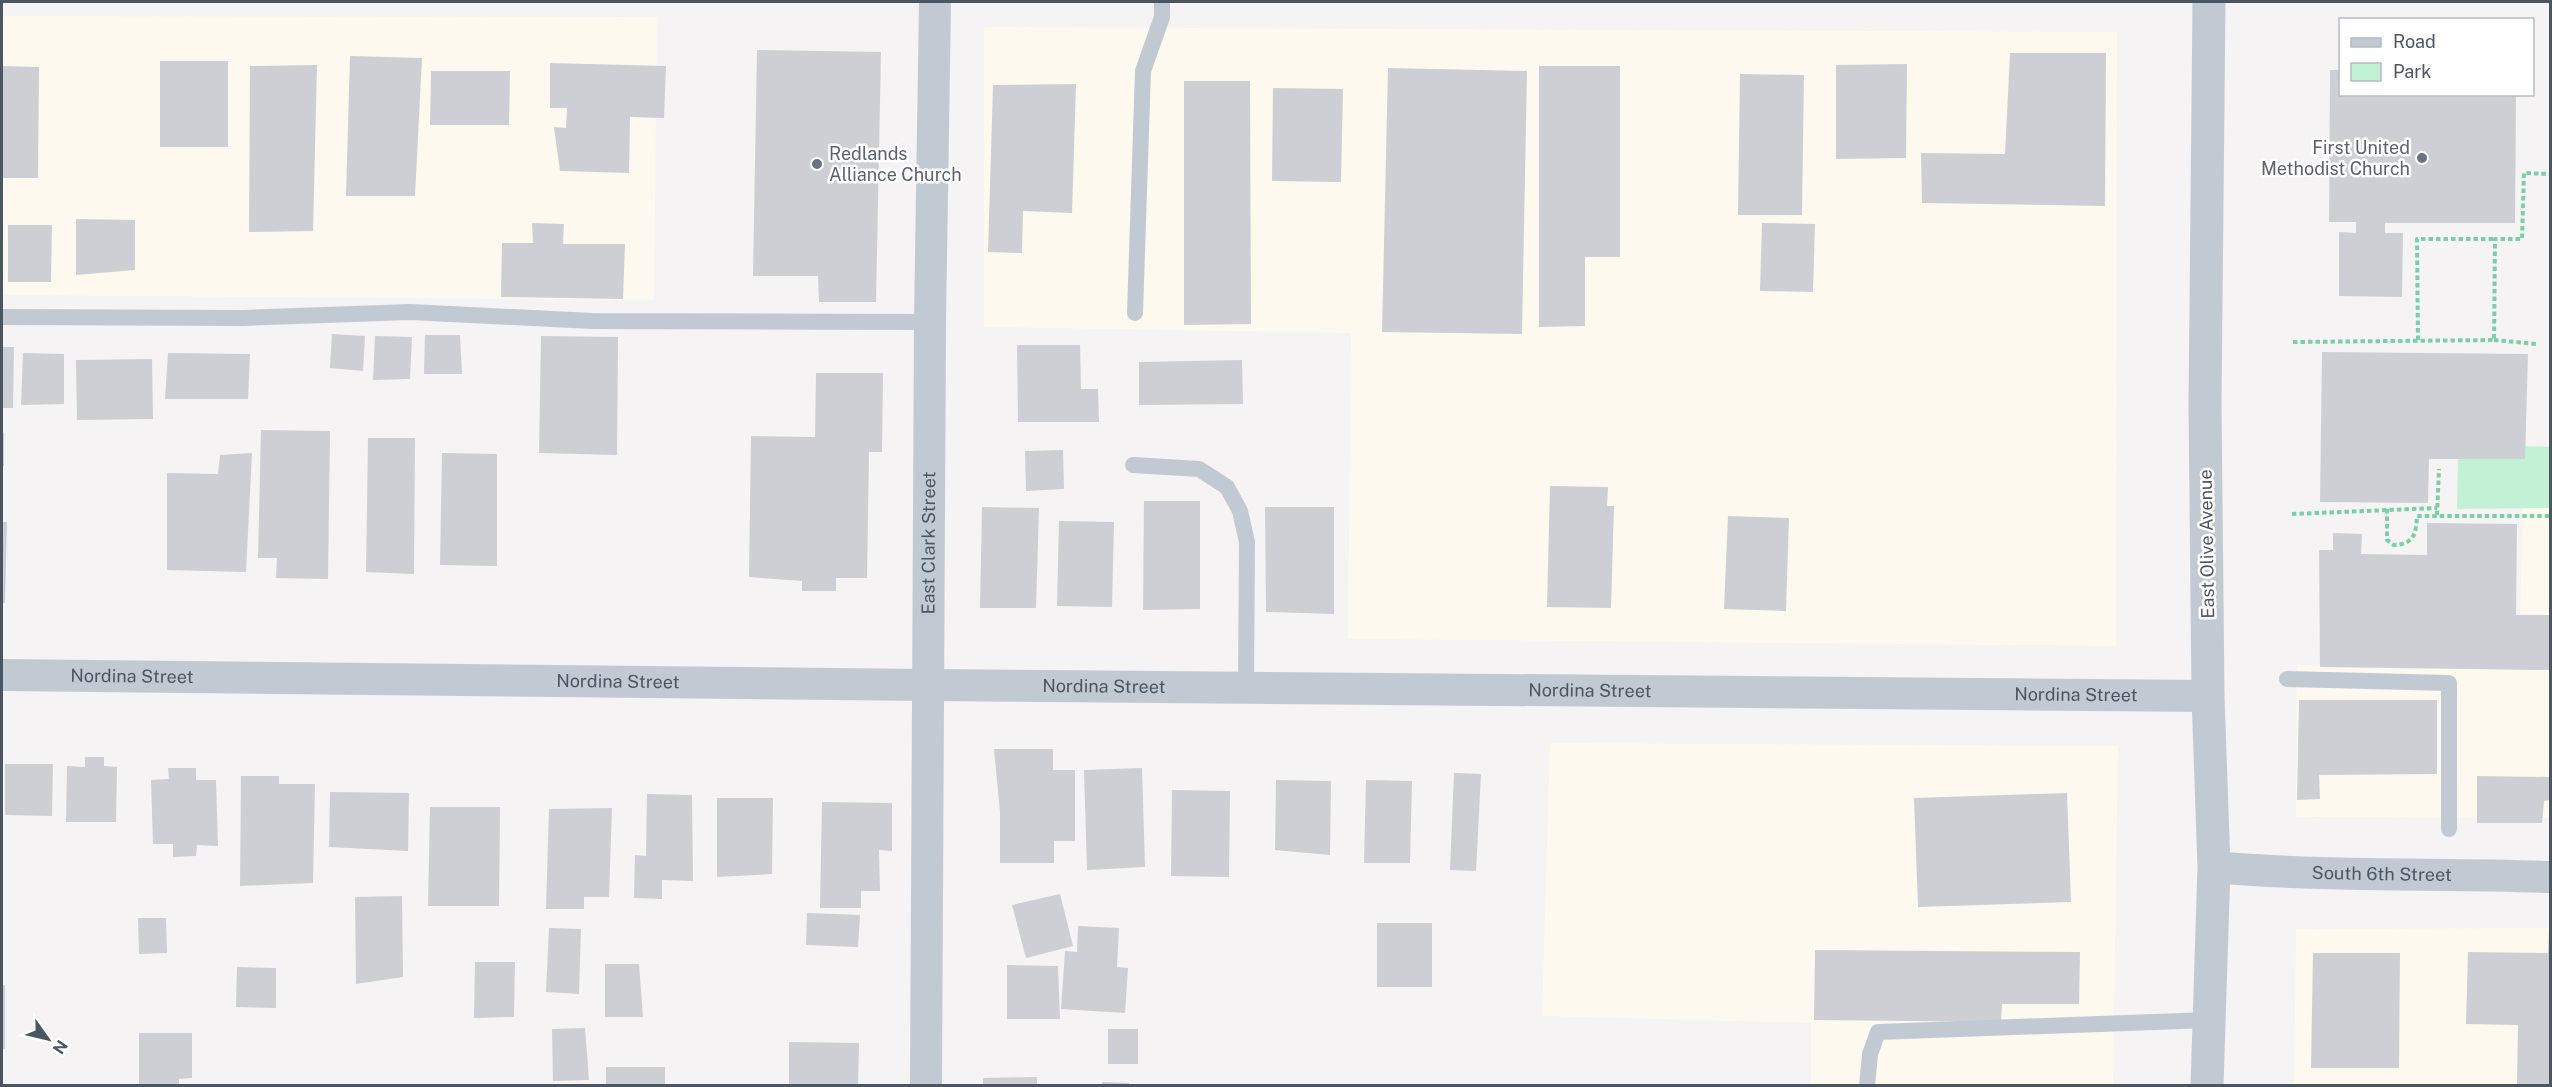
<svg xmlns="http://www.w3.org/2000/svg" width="2552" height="1087" font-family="'Public Sans',sans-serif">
  <rect width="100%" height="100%" fill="#f5f3f3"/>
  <g fill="#fdf9ef">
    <polygon points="2,16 657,17 654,300 2,295"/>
    <polygon points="984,27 2117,32 2116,646 1348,639 1351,333 984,327"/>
    <polygon points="2523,508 2550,508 2550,615 2520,614"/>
    <polygon points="2297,665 2550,669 2550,818 2296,817"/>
    <polygon points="1550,743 2118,746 2113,1085 1811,1085 1811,1023 1542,1016"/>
    <polygon points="2550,928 2550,1085 2294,1086 2296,929"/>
  </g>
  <polygon fill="#c3f1d5" points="2525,446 2550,447 2550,508 2457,509 2458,459 2525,459"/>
  <g fill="#cdcfd5">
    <polygon points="757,50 881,52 876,302 819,302 818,276 753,276"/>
    <polygon points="2010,53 2106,53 2105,206 1922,203 1921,153 2005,154"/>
    <polygon points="350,56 422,58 415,196 346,196"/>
    <rect x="160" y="61" width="68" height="86"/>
    <polygon points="550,63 666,66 664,118 630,117 629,173 560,171 554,127 566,128 567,108 550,108"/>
    <polygon points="1907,64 1906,158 1836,159 1836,65"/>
    <polygon points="317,65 313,231 249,232 250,66"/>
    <polygon points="2,66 39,67 38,178 2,178"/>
    <polygon points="1539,66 1620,66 1620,257 1585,257 1585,326 1539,327"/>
    <polygon points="1388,68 1527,71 1522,334 1382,332"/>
    <polygon points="2330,70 2340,70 2340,94 2516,94 2515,223 2385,223 2385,233 2403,233 2402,297 2339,296 2339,232 2356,233 2356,222 2329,222"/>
    <polygon points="431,71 510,71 509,125 430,125"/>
    <polygon points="1740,74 1804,75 1802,215 1738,215"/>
    <polygon points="1184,81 1250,81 1251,324 1184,325"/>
    <polygon points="1076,84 1072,213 1023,211 1022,253 988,252 993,85"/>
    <polygon points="1273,88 1343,89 1341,182 1272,181"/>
    <polygon points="76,219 135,220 135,270 76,275"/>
    <polygon points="532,223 564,224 563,244 625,244 623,299 501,297 502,243 533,243"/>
    <polygon points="1762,223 1815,224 1813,292 1760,291"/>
    <polygon points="8,225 52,225 51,282 8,282"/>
    <polygon points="332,334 365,336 363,371 330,368"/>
    <polygon points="425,335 460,335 462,374 424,374"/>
    <polygon points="375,336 412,337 410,379 373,380"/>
    <polygon points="541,336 618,337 617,455 539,453"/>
    <polygon points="1017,345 1080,345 1081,389 1098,389 1099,422 1018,422"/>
    <polygon points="2,347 14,347 13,408 2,408"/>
    <polygon points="2322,352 2528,354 2525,459 2429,459 2428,503 2320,502"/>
    <polygon points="23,353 64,354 64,404 21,405"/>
    <polygon points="168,353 250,354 248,399 165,399"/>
    <polygon points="152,359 153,419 77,420 76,360"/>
    <polygon points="1242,360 1243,404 1139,405 1139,362"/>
    <polygon points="816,373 883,373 882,452 869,452 867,578 836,578 836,591 802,591 802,581 749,577 751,436 815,437"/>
    <polygon points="261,430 330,431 328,579 276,578 277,558 258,558"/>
    <polygon points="2,432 4,433 4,466 2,466"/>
    <polygon points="368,438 415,438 414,574 366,572"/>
    <polygon points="1063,450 1064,489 1026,491 1025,451"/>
    <polygon points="252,453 246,572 167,570 167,473 218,474 220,455"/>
    <polygon points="442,453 497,454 497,566 440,565"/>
    <polygon points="1550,486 1608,487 1607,506 1614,506 1611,608 1547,607"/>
    <polygon points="1144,501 1200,501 1200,609 1143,610"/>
    <polygon points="982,507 1039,508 1036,608 980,608"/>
    <polygon points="1265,507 1334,507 1334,614 1266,612"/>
    <polygon points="1728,516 1789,518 1786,611 1724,609"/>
    <polygon points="1059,521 1114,522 1112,607 1057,606"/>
    <polygon points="2,522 7,522 5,603 2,603"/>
    <polygon points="2427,523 2517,524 2516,615 2550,615 2550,670 2320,667 2319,550 2333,550 2333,533 2362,534 2361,554 2427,555"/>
    <polygon points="2299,700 2437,700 2437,774 2319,775 2320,799 2297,800"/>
    <polygon points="994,749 1053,749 1053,770 1075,770 1075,841 1054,841 1054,863 1000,863 1000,812"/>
    <polygon points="85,757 104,757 104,766 117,767 116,822 66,822 67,766 85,767"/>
    <polygon points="5,764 53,764 52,816 5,815"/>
    <polygon points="168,768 196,768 196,780 216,780 218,846 197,845 196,856 173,857 173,844 153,844 151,780 169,779"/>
    <polygon points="1142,768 1145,867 1087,870 1084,770"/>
    <polygon points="1454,773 1481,774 1476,871 1450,870"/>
    <polygon points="241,776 279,776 279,784 315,784 313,883 240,886"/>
    <polygon points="2477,776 2550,777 2550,800 2544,801 2542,823 2477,823"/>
    <polygon points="1276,780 1331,781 1330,855 1275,850"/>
    <polygon points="1366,780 1412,781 1410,863 1364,863"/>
    <polygon points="1172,790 1230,791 1229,877 1171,876"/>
    <polygon points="330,792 409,793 408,851 329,847"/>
    <polygon points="2067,793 2071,902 1918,907 1914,798"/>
    <polygon points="647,794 692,795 693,881 662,880 662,899 634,898 635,855 646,856"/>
    <polygon points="717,798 773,798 772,874 717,877"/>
    <polygon points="822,802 892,803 892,851 879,850 880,891 861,891 861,908 820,908"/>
    <polygon points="430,807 500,807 499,906 428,906"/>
    <polygon points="612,808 609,897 584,897 584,909 546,909 549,809"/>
    <polygon points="1060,894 1073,946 1026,958 1012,905"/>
    <polygon points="402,896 403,977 356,984 355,897"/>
    <polygon points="807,913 860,915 858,947 806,945"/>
    <polygon points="138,918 166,918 167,953 139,954"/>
    <rect x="1377" y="923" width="55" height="64"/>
    <polygon points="1078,926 1119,928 1117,967 1128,968 1125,1013 1061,1009 1065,951 1077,952"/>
    <polygon points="2549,927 2550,927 2550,1086 2517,1086 2518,1025 2466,1024 2468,952 2548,953"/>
    <polygon points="549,928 581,929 579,994 546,992"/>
    <polygon points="1815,950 2080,952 2079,1004 2002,1004 2001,1022 1814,1020"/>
    <polygon points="2313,953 2400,953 2399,1068 2311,1068"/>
    <polygon points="475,962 515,962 514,1017 474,1018"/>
    <polygon points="605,964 639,964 643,1017 605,1017"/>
    <polygon points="1007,965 1058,966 1060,1019 1007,1019"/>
    <polygon points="237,967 276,968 276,1008 236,1007"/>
    <rect x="2" y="985" width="3" height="64"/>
    <polygon points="585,1028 589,1080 553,1081 552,1029"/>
    <rect x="1108" y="1029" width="30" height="35"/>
    <polygon points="139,1033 192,1033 192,1078 179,1079 179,1086 139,1086"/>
    <polygon points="789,1042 859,1043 858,1085 789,1084"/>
    <rect x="606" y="1067" width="59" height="19"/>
    <polygon points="1037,1077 1037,1086 983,1086 983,1078"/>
    <polygon points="1102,1082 1129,1083 1129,1086 1102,1086"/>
  </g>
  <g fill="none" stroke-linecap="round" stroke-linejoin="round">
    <g stroke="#7ad0a6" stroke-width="4" stroke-dasharray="4.5 3" stroke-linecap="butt">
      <polyline points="2418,340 2417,239 2495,239"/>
      <polyline points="2494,340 2537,344"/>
      <polyline points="2293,342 2494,340 2495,239 2522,239 2524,173 2550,174"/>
      <path d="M 2387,509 L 2387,540 L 2394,545 C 2414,544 2416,534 2417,516 L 2550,516"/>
      <polyline points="2292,514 2437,508"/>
      <polyline points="2437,515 2439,469"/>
    </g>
    <g stroke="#c1cad2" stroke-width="16">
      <polyline points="1135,313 1143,71 1162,17 1162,2"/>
      <polyline points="2,317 243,318 410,312 592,321 930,322"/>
      <polyline points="1133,465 1199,469 1227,487 1240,511 1247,542 1246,688"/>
      <polyline points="2287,679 2449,683 2449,829"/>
      <polyline points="1867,1086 1870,1054 1878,1032 2209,1020"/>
    </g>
    <g stroke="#c1cad2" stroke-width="32">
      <path id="s1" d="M 2,675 L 928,685 L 2208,696"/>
      <path id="s2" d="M 2214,867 C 2326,877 2438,873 2550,877"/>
      <path id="s3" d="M 926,1086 L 930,322 L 935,2"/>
    </g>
    <polyline stroke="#c1cad2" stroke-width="33" points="2207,1086 2214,867 2208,696 2205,404 2209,2"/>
  </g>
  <g fill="#6b7280" stroke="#fff" stroke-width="2">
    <circle cx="2422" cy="158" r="6"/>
    <circle cx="817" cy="164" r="6"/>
  </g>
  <g text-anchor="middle" stroke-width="5" stroke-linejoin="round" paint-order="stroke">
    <g font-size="18" fill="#5b616d" stroke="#fff" text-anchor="end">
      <text x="2410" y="154">First United<tspan x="2410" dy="21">Methodist Church</tspan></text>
      <text x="829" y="160" text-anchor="start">Redlands<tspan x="829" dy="21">Alliance Church</tspan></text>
    </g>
    <g font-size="18" fill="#4a5661" stroke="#fff">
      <text dy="6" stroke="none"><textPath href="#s3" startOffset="543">East Clark Street</textPath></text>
      <text transform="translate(2207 544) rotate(-91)" y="6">East Olive Avenue</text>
      <text dy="6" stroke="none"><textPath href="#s1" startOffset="130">Nordina Street</textPath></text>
      <text dy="6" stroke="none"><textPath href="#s1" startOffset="616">Nordina Street</textPath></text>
      <text dy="6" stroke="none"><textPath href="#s1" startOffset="1102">Nordina Street</textPath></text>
      <text dy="6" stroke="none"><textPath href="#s1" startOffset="1588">Nordina Street</textPath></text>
      <text dy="6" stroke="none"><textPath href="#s1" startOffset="2074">Nordina Street</textPath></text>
      <text dy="6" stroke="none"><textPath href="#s2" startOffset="168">South 6th Street</textPath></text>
    </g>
  </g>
  <rect width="2552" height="1087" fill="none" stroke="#4a5661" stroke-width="6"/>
  <rect x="2339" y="18" width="195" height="78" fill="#ffffff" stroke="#b7bbc0" stroke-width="1.5"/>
  <rect x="2351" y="38" width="30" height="9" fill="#c1cad2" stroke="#b7bbc0" stroke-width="1.5"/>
  <text x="2393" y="48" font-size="18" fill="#4a5661">Road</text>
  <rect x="2351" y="63" width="30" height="18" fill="#c3f1d5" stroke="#b7bbc0" stroke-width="1.5"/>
  <text x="2393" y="78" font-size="18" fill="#4a5661">Park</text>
  <g transform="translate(48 1039) rotate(124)" stroke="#ffffff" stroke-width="4.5" paint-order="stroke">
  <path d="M0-4.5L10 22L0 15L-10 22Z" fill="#4a5661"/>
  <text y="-9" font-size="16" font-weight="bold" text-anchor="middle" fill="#4a5661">N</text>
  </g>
</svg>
